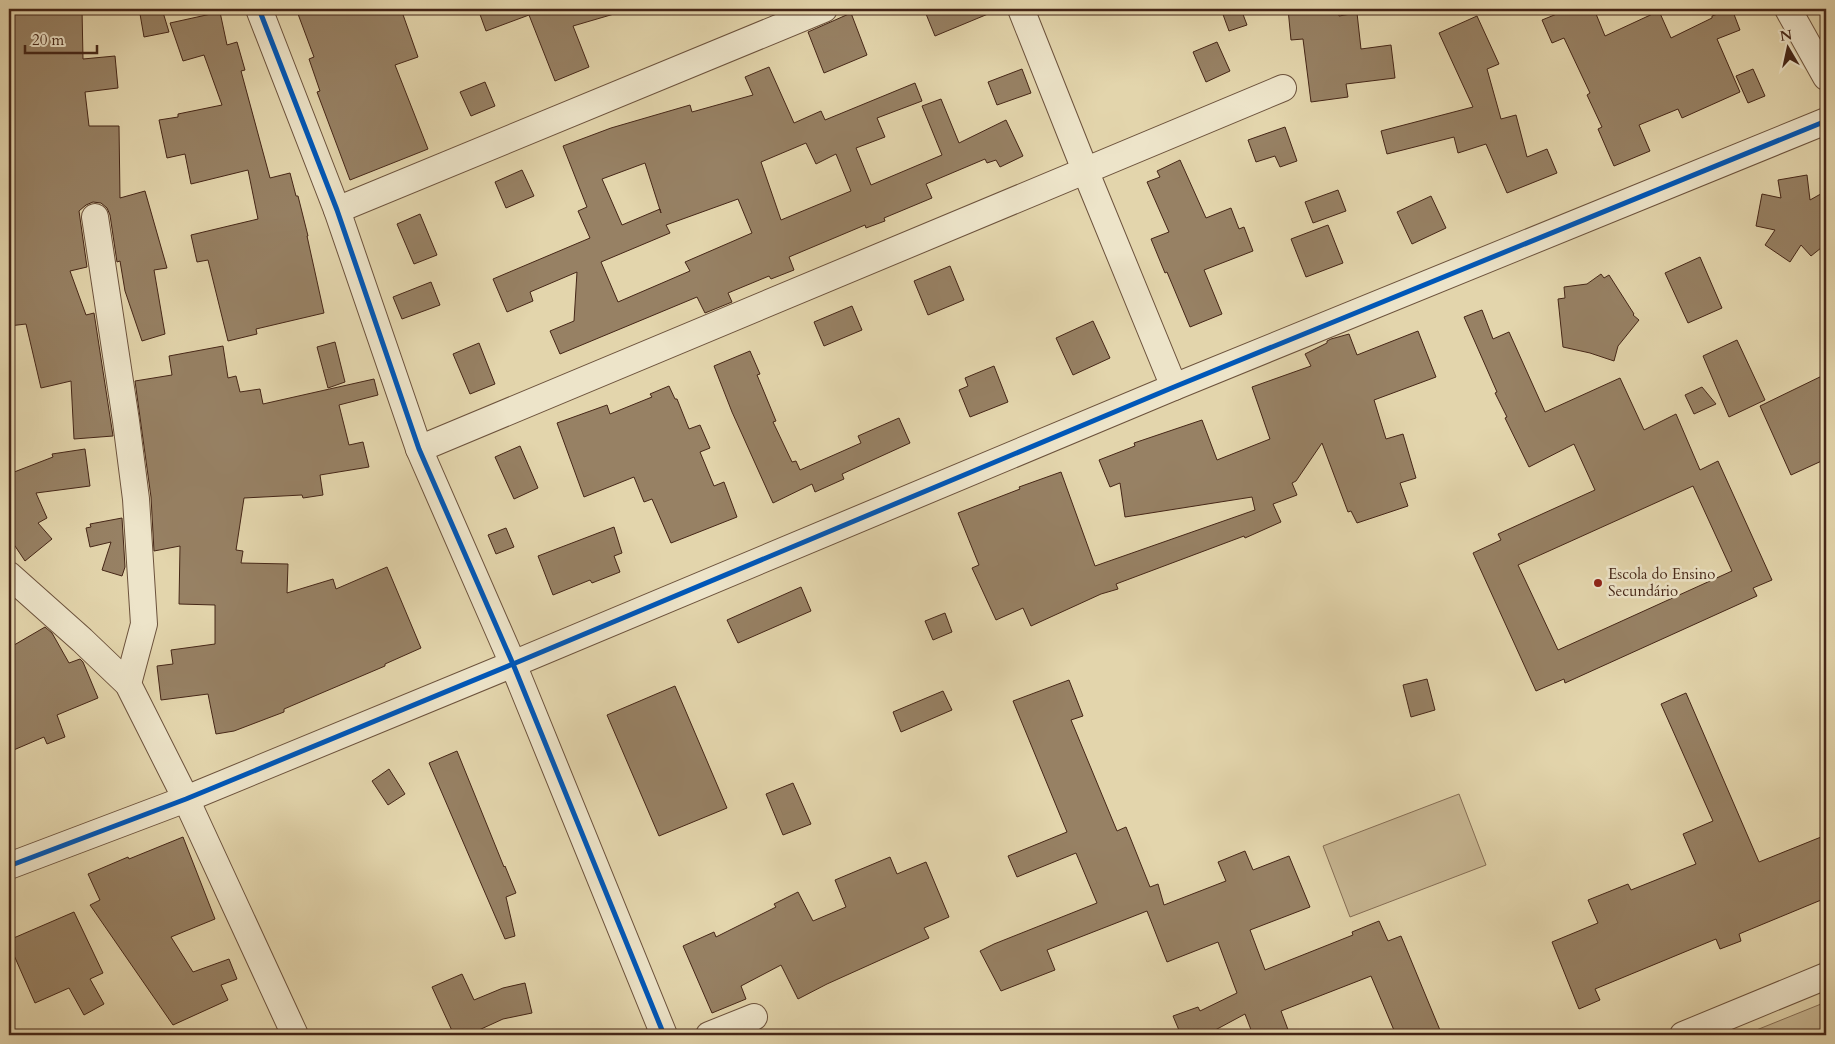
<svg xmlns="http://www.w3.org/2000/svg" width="1835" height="1044" font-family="Cardo,serif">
  <rect width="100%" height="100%" fill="#e3d5ac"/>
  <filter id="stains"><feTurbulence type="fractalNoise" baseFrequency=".004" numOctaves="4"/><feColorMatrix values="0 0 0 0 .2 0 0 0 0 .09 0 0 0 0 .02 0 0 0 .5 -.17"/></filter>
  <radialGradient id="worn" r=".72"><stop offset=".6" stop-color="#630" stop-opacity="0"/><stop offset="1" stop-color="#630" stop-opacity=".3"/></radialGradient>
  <g fill="#c8b793" stroke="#866e55">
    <polygon points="1459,794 1486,865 1350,917 1323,846"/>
    <polygon points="1826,1002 1826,1035 1744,1035"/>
  </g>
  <g fill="#978164" stroke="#452617" fill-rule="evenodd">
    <polygon points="14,9 82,9 83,59 115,56 118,88 85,92 89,126 119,126 120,198 145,191 167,268 154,270 165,334 142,341 125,291 120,261 117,262 110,215 107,208 101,203 93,202 86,205 79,211 87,267 70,271 86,315 94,313 113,436 74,439 71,381 41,388 26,324 9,326 9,106 13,107 9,68 9,48"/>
    <polygon points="162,9 169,32 144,37 140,14"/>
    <polygon points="312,9 401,9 418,57 395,65 428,149 350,180 317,92 320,91 309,59 314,57 298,14"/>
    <polygon points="478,9 614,9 614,14 573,26 589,67 555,81 529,15 486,31"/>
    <polygon points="924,9 1000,9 935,36"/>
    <polygon points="1221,9 1241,9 1247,25 1229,31"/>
    <polygon points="1288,9 1338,9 1339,16 1357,13 1361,49 1391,45 1395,78 1346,84 1348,97 1311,102 1303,39 1291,40"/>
    <polygon points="1569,9 1594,9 1605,36 1659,11 1671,38 1712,18 1712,16 1732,9 1740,30 1717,39 1740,92 1682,118 1678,109 1639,125 1650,151 1614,166 1598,129 1602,127 1587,95 1590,93 1564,38 1552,43 1542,20"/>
    <polygon points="220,12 227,45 237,42 245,70 241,71 270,178 290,173 296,196 298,196 308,236 307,236 324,313 256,329 257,334 228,341 208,260 197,262 191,235 258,219 248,170 191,184 185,154 167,158 159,120 178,117 178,114 222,105 204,55 183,61 170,23"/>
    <polygon points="851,13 867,55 824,73 808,32"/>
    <polygon points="1477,16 1499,64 1487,69 1501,119 1516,115 1527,157 1547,149 1557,173 1507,193 1486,144 1458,153 1454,137 1387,154 1381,131 1473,107 1439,33"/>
    <polygon points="1217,42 1230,71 1206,82 1193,52"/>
    <path d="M 769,67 L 794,123 L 821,111 L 825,120 L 915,83 L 922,101 L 877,118 L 885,137 L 856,148 L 871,185 L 942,155 L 922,106 L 941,99 L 959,143 L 1006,120 L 1023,156 L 1000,167 L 996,160 L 987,163 L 985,159 L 926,184 L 932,198 L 884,218 L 885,221 L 866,228 L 865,225 L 789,257 L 794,270 L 771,279 L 769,276 L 728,293 L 732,302 L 705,313 L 697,297 L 560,354 L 550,331 L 574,321 L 577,272 L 530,292 L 533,301 L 507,312 L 493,279 L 590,238 L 578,211 L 587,207 L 563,146 L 611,128 L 690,105 L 692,112 L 753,95 L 745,77 ZM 806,143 L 816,164 L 836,154 L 851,191 L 781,220 L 761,162 ZM 645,163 L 661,213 L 660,209 L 622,225 L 602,179 ZM 738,199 L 752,233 L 685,262 L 690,271 L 618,302 L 601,262 L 670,233 L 666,225 Z"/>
    <polygon points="1022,69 1031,93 997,105 988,82"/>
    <polygon points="1753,69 1765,96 1748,103 1736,76"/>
    <polygon points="485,82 495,106 471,116 460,92"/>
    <polygon points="1285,127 1297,161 1280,167 1275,156 1256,162 1248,140"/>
    <polygon points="1180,160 1206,218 1231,208 1239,229 1244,227 1253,251 1204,270 1222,314 1190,327 1167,272 1165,273 1151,239 1169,232 1147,182 1160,177 1157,171"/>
    <polygon points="522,170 534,196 506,208 495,182"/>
    <polygon points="1807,175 1810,200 1826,191 1826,244 1811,256 1801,245 1790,262 1765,245 1775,230 1756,226 1762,194 1781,198 1778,180"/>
    <polygon points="1338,190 1346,211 1313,223 1305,202"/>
    <polygon points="1431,196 1446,228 1412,244 1397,212"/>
    <polygon points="420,214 437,255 414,264 397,224"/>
    <polygon points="1328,225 1343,263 1306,277 1291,239"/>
    <polygon points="1700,257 1722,308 1688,323 1665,273"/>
    <polygon points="950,266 964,300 928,315 914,281"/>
    <polygon points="1601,274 1604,278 1609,275 1634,314 1633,315 1639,320 1618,346 1614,361 1590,353 1563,347 1558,299 1565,298 1564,287 1587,284"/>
    <polygon points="431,282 440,305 402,319 393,297"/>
    <polygon points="852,306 862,330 824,346 814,322"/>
    <path d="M 1482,310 L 1493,339 L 1509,332 L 1545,412 L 1620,378 L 1644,430 L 1676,414 L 1700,470 L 1718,461 L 1772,580 L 1753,588 L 1757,596 L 1565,683 L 1564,679 L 1536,691 L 1473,553 L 1501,540 L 1498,534 L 1595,490 L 1574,444 L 1529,467 L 1505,418 L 1507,417 L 1495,393 L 1497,392 L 1464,317 ZM 1693,486 L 1732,571 L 1558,650 L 1518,565 Z"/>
    <polygon points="1093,321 1110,358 1073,375 1056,338"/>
    <polygon points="1418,331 1436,377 1374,400 1386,439 1403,434 1416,478 1400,483 1408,506 1357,523 1351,511 1348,512 1322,443 1296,481 1292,483 1297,495 1273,504 1281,522 1245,538 1244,536 1116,584 1118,589 1101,594 1031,626 1023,608 996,620 972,568 979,565 958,513 1020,489 1019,487 1061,472 1095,566 1255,510 1252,497 1125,517 1120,483 1110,487 1099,460 1135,446 1134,443 1202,420 1217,460 1270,439 1252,387 1311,366 1305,354 1327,343 1327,341 1331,339 1349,334 1357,355"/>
    <polygon points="1737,340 1765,400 1729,417 1703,356"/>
    <polygon points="335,342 345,382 328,388 317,347"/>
    <polygon points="479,343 495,384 470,394 453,354"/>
    <polygon points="223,346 228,378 236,376 240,392 260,389 263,404 374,379 378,395 339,405 349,445 363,442 369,467 320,475 323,495 303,498 302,495 244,498 236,550 243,551 241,563 288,564 287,593 333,579 336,589 387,567 421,648 385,664 385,666 284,709 284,712 234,731 216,734 208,694 161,700 157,666 173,664 171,650 215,644 215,605 179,604 180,546 154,551 151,497 135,381 172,375 169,356"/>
    <polygon points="750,351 760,374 757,375 776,421 773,422 792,462 796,461 800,470 861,443 858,436 899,418 910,443 842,474 844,479 815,492 812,484 773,503 732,412 714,366"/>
    <polygon points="994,366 1008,402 970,417 959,390 968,386 965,378"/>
    <polygon points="1826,374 1826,459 1791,475 1760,406"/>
    <polygon points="669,386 675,399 677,399 689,429 700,425 710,448 700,452 714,486 724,482 737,517 671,543 652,499 644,502 634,477 584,497 557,423 607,405 610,414 652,397 650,394"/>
    <polygon points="1702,387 1716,404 1694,414 1685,395"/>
    <polygon points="520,446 538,488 514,499 495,457"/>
    <polygon points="85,449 90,486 36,493 47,518 38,523 52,539 25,561 9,537 9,474 53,457 52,454"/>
    <polygon points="122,518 125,567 122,576 102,570 111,542 90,547 86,528 91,527 90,524"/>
    <polygon points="614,527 622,553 614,556 620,572 592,583 590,580 553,595 538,556"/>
    <polygon points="506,528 514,547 496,554 488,535"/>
    <polygon points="801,587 811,611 738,643 727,620"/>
    <polygon points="945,613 952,632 933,640 925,621"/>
    <polygon points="45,627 52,633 69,663 80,659 83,662 98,698 57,715 65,737 47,744 44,737 9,752 9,648"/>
    <polygon points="1427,679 1435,710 1411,717 1403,685"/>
    <polygon points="1069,680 1083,716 1071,720 1117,831 1126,827 1150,887 1158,884 1164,905 1226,881 1218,862 1245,851 1253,870 1289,856 1310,907 1250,930 1265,970 1353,935 1352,932 1379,921 1388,941 1401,936 1442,1035 1396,1035 1371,976 1281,1011 1290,1035 1253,1035 1245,1014 1206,1035 1181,1035 1173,1016 1198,1007 1200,1011 1237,993 1218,942 1167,962 1147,911 1047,950 1055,970 1001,991 980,951 994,944 1097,903 1076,853 1017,877 1008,856 1067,832 1013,701"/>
    <polygon points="675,686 727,808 659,836 607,715"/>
    <polygon points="943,691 952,710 901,732 893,712"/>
    <polygon points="1686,693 1759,862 1826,835 1826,898 1739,934 1741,941 1720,949 1716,939 1595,989 1600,1000 1579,1009 1552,942 1598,923 1588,900 1628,884 1631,890 1696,864 1683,834 1713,821 1661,704"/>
    <polygon points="457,751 504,867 505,866 516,893 506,897 515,936 505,939 429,763"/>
    <polygon points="389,769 405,794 388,805 372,781"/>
    <polygon points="793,783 811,824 783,835 766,794"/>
    <polygon points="183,837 215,919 171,937 193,972 229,959 237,979 221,985 228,1000 173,1025 90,905 100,900 88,874 128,857 129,859"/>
    <polygon points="890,857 897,874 926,862 949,917 924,928 929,938 827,984 798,999 781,965 741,986 746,999 712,1013 683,946 714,932 716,937 776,907 774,904 798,892 813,921 846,907 835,880"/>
    <polygon points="74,912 103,973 90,979 104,1004 84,1015 69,988 35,1003 9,944 9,940"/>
    <polygon points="462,974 474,1000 503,988 525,983 532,1013 503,1019 468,1035 454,1035 432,987"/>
  </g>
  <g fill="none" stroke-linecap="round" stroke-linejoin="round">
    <defs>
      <g id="minor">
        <polyline points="259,9 337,210 419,449 513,664 664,1035"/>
        <polyline points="1021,9 1085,170 1174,387"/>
        <polyline points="1788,9 1826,77"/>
        <polyline points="337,210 824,9"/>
        <polyline points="95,217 126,421 136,499 144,624 128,684"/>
        <polyline points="419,449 1283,88"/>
        <polyline points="9,575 82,640 128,684 186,799 295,1035"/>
        <polyline points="9,866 186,799 513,664 1174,387 1826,121"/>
        <polyline points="709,1035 754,1017"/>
        <polyline points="1683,1035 1826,976"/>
      </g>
    </defs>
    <use href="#minor" stroke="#6c523c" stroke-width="28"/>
    <use href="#minor" stroke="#ede4c9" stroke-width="26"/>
    <defs>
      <g id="cycleway">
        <polyline points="259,9 337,210 419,449 513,664 664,1035"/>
        <polyline points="9,866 186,799 513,664 1174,387 1826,121"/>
      </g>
    </defs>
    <use href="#cycleway" stroke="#ede4c9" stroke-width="8"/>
    <use href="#cycleway" stroke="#0057b8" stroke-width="5"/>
  </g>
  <circle fill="#8f2418" stroke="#ede4c9" stroke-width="2" cx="1598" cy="583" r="5"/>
  <g text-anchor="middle" stroke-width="5" stroke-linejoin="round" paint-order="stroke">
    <g font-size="15" fill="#452617" stroke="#ede4c9" text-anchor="start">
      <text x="1608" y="579">Escola do Ensino<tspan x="1608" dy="17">Secundário</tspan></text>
    </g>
  </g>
  <rect width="1835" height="1044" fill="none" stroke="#e3d5ac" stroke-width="30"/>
  <rect x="10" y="10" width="1815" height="1024" fill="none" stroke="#452617" stroke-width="2.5"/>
  <rect x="15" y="15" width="1805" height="1014" fill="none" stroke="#452617"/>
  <g transform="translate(1788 48) rotate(351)" stroke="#ede4c9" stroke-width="4" paint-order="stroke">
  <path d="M0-4L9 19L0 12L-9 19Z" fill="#452617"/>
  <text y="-8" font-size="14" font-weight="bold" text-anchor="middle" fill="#452617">N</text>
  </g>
  <path d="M25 45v8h72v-8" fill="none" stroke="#452617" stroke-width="2.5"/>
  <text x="32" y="45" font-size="15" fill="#452617" stroke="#ede4c9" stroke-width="4" paint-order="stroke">20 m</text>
  <rect width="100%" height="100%" filter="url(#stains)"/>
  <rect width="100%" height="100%" fill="url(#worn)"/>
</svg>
